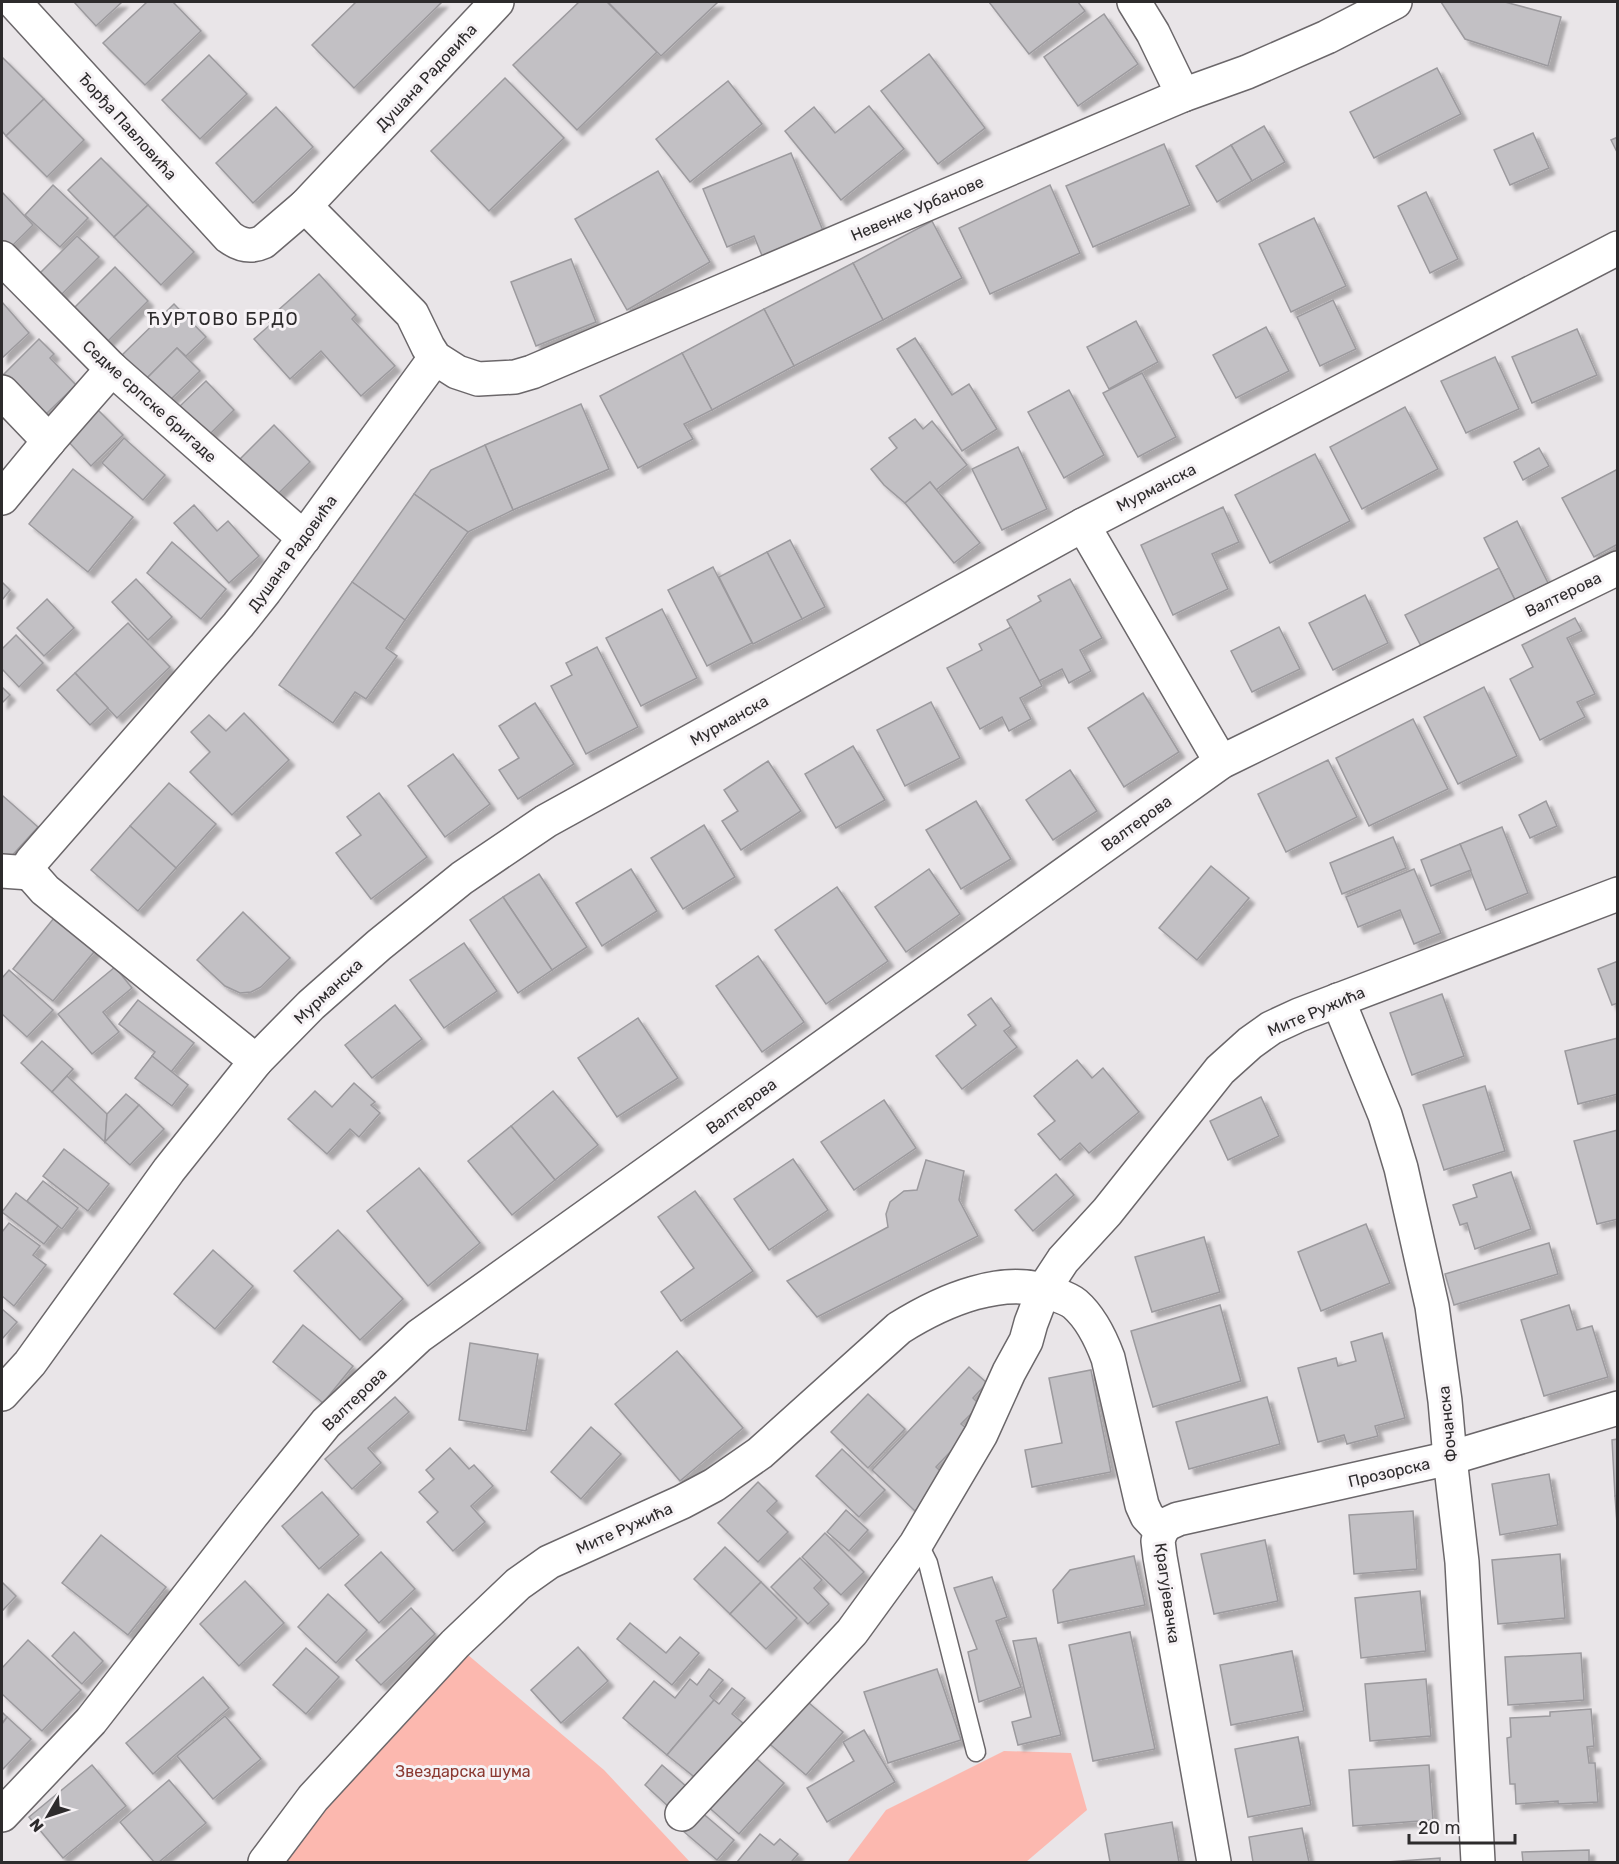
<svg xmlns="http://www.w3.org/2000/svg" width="1619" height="1864" font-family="Rubik,sans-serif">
  <defs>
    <filter id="shadow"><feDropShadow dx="5.5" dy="5.5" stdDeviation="1.5" flood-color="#0004"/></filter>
  </defs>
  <rect width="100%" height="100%" fill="#e9e5e8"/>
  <g fill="#fcb8af">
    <polygon points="455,1644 604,1770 690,1862 265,1862"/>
    <polygon points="1004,1751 1071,1753 1087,1810 1026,1862 847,1862 886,1810"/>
  </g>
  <g fill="#c2c0c4" stroke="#9c9a9e" stroke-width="1.5" filter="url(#shadow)">
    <polygon points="74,2 122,2 96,26"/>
    <polygon points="147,2 173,2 201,31 145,85 103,43"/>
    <polygon points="356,2 442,2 354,88 312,45"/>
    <polygon points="579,2 607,2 657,52 577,130 513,65"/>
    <polygon points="608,2 718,2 661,56"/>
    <polygon points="989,2 1078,2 1085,11 1029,54"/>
    <polygon points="1441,2 1505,2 1561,17 1548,66 1465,39"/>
    <polygon points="1104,14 1138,64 1078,106 1044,57"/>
    <polygon points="929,54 985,128 938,164 881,91"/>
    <polygon points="209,55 247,94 200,139 162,100"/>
    <polygon points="3,58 44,99 6,136 2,131 2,60"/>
    <polygon points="1437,68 1461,114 1374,158 1350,112"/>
    <polygon points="505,78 564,138 489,211 431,151"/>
    <polygon points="728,81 762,124 690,182 656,139"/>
    <polygon points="44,99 84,140 47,177 6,136"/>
    <polygon points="869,106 904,149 841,200 785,131 814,107 835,133"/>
    <polygon points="276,107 313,147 253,203 216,163"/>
    <polygon points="1264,126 1285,162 1252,181 1231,145"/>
    <polygon points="1533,133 1549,168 1510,185 1494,150"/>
    <polygon points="1618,137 1618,154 1611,140"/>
    <polygon points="1164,144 1190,205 1093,247 1066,186"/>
    <polygon points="1231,145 1252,181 1217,202 1196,166"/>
    <polygon points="791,153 824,233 763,258 754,236 727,247 703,189"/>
    <polygon points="101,158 148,205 114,237 68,190"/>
    <polygon points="658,171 710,262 627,310 575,219"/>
    <polygon points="53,185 88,218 60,247 25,215"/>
    <polygon points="1050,185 1080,253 990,294 959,228"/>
    <polygon points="2,192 33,225 8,250 2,243"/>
    <polygon points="1426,192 1458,259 1430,273 1398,206"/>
    <polygon points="148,205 194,252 161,285 114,237"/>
    <polygon points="1314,218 1346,286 1291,312 1259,244"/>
    <polygon points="932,221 962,278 883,320 853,263"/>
    <polygon points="77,236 99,257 61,295 40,273"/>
    <polygon points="571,259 596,322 536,346 511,282"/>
    <polygon points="853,263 883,320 794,366 764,309"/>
    <polygon points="115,267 148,301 106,343 72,310"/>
    <polygon points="319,274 356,315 352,319 395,366 361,396 321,351 290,379 254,339 271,324 267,320"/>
    <polygon points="1333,300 1356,349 1320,366 1297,317"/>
    <polygon points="2,302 29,333 2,358"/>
    <polygon points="174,304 206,337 186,356 177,348 144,381 120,357"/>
    <polygon points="764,309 794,366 712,410 682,353"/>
    <polygon points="1136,321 1158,362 1109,389 1087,347"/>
    <polygon points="1266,327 1289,371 1236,398 1213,355"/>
    <polygon points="1577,329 1597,375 1532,403 1512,357"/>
    <polygon points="915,338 952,395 969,384 997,429 962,451 897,349"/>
    <polygon points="39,339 54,354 50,358 76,385 45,415 4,374"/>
    <polygon points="177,348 200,371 167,403 144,381"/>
    <polygon points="682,353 712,410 684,424 693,439 638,468 600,396"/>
    <polygon points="1495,357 1519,409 1466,433 1441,381"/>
    <polygon points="1142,373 1176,437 1138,457 1103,393"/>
    <polygon points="206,381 234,410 209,435 180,406"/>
    <polygon points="1069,390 1104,455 1064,478 1028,412"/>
    <polygon points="581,404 609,469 513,510 485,445"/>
    <polygon points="1405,407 1438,469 1362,509 1330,447"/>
    <polygon points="97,409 123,435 91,466 66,439"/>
    <polygon points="915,419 923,429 932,421 967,465 936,490 930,482 905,503 884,485 871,469 897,448 889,438"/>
    <polygon points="274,425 310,462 273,499 236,463"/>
    <polygon points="124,438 165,475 143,500 102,463"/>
    <polygon points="485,445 513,510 468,532 414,494 431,470"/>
    <polygon points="1018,447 1047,509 1002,530 972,469"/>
    <polygon points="1539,448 1549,466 1523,480 1514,462"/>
    <polygon points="1315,454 1350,521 1270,563 1235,495"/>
    <polygon points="73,469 133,517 88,572 29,524"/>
    <polygon points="1618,469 1618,544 1594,557 1562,498"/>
    <polygon points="930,482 980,543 954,563 905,503"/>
    <polygon points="414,494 468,532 405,620 352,582"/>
    <polygon points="194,505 217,531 228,521 259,556 229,583 174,523"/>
    <polygon points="1223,507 1239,542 1212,554 1228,589 1173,615 1141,545"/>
    <polygon points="1517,521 1548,583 1515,600 1484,538"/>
    <polygon points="790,540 825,607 802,619 767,552"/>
    <polygon points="172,542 226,589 201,619 147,573"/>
    <polygon points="767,552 802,619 753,644 719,577"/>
    <polygon points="713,567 752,643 707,666 668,590"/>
    <polygon points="1499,568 1515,600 1421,646 1405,615"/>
    <polygon points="136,579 172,617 148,640 112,602"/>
    <polygon points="1070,579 1102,638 1080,650 1091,671 1069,683 1062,669 1039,681 1007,620 1041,601 1038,596"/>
    <polygon points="2,582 10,590 2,600"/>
    <polygon points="352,582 405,620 386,648 397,656 366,699 355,692 333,723 279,685"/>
    <polygon points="1365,595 1388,643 1333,670 1309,623"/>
    <polygon points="47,599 74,628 44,656 17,628"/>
    <polygon points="662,609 697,678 641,706 606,638"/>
    <polygon points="1575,618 1582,631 1567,638 1595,694 1577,702 1585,717 1540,740 1510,679 1533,667 1522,645"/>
    <polygon points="128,623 170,667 117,718 75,673"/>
    <polygon points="1011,627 1042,686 1020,698 1031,719 1009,731 1002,717 980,729 947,668 982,650 979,644"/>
    <polygon points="1279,627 1300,669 1252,692 1231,651"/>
    <polygon points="16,635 43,663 19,687 2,669 2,649"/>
    <polygon points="597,647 638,727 586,754 551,686 572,675 566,663"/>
    <polygon points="75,673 108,708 90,725 57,690"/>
    <polygon points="2,687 10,695 2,703"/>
    <polygon points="1484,687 1517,756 1458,784 1424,717"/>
    <polygon points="1143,693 1179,752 1124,787 1088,728"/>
    <polygon points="931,702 960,758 905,786 877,730"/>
    <polygon points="535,703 574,764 518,799 499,770 519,758 499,726"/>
    <polygon points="244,713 289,760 232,815 190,772 210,752 191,732 209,715 226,731"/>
    <polygon points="1413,719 1448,789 1369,826 1336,758"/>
    <polygon points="853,746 885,800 836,828 805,774"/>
    <polygon points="453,754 490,804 445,837 408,786"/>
    <polygon points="1328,760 1357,817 1286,852 1258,794"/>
    <polygon points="768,761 801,811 741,850 722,821 738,811 724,790"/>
    <polygon points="1070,770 1097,811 1053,840 1026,800"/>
    <polygon points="169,783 216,824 176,868 130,826"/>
    <polygon points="379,793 427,857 371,899 336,853 361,835 347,817"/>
    <polygon points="3,796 38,827 8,860 2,854 2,798"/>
    <polygon points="976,801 1011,859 961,889 926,830"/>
    <polygon points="1546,801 1557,826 1530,838 1519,815"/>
    <polygon points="704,825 735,877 683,909 651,858"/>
    <polygon points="130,826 176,868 138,911 91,870"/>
    <polygon points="1502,827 1528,893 1486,910 1460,844"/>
    <polygon points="1393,837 1406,868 1342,894 1330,863"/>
    <polygon points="1460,844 1471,870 1431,886 1421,860"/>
    <polygon points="1211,866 1249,898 1197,960 1159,928"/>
    <polygon points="631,869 657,911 602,946 576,903"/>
    <polygon points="929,869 960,914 906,952 875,907"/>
    <polygon points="1414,869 1441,933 1414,944 1400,910 1358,927 1346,897"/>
    <polygon points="539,874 587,947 552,970 503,897"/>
    <polygon points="837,887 888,961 826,1004 775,930"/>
    <polygon points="503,897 552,970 518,993 470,920"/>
    <polygon points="243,912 290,958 261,987 251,992 240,993 225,986 197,960"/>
    <polygon points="58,913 99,946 53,1001 13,969"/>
    <polygon points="464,943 497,991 444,1028 410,980"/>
    <polygon points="758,956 804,1022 762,1052 716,986"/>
    <polygon points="1618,961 1618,1003 1612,1005 1598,969"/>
    <polygon points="115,967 132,988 103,1012 119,1032 92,1054 58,1014"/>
    <polygon points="9,970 53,1010 27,1037 2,1014 2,978"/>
    <polygon points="1442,994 1464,1056 1412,1075 1390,1013"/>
    <polygon points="991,998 1011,1026 1004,1031 1017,1047 962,1089 936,1056 976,1025 968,1015"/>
    <polygon points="138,1000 194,1043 171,1072 152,1056 155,1052 119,1024"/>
    <polygon points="395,1005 422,1039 372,1078 345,1045"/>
    <polygon points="638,1018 678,1078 617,1117 578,1058"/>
    <polygon points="1618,1038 1618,1094 1578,1104 1565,1051"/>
    <polygon points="42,1041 73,1069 52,1092 21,1063"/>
    <polygon points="152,1056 188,1085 172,1106 135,1078"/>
    <polygon points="1077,1060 1092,1078 1103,1068 1139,1112 1089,1153 1080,1143 1060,1160 1038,1134 1055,1121 1034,1096"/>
    <polygon points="67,1076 107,1114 105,1142 52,1092"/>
    <polygon points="354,1083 375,1102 371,1105 380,1113 359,1137 350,1129 327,1154 288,1119 315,1091 332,1107"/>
    <polygon points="1485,1086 1505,1151 1444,1170 1423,1105"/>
    <polygon points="553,1091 598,1145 555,1180 511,1126"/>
    <polygon points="126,1094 139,1105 105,1142 107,1114"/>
    <polygon points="1261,1097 1279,1136 1228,1160 1210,1121"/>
    <polygon points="884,1100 916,1148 854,1190 821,1142"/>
    <polygon points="139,1105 164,1129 130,1165 105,1142"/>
    <polygon points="511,1126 555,1180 512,1215 468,1161"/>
    <polygon points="1618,1130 1618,1219 1597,1224 1574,1141"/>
    <polygon points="64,1149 109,1184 88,1211 43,1176"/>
    <polygon points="793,1159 828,1210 769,1250 734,1199"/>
    <polygon points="926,1160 964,1171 959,1200 978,1236 817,1317 787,1281 888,1227 886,1214 890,1202 904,1191 917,1190"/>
    <polygon points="419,1168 480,1243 428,1286 367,1211"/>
    <polygon points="1511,1172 1531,1229 1475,1249 1467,1223 1460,1225 1453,1205 1477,1197 1473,1185"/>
    <polygon points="1056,1174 1074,1195 1033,1231 1015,1210"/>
    <polygon points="43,1181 78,1208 62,1229 27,1201"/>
    <polygon points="695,1191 753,1271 681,1321 661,1292 694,1268 658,1217"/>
    <polygon points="16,1193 58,1226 44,1244 2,1212"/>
    <polygon points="9,1223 40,1246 33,1255 46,1265 14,1306 2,1296 2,1232"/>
    <polygon points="1366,1224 1390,1283 1321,1311 1298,1252"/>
    <polygon points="338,1230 403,1299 360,1340 294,1271"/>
    <polygon points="1204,1237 1220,1292 1152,1312 1135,1257"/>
    <polygon points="1549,1243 1558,1274 1454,1305 1445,1274"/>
    <polygon points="213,1250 253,1286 215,1329 174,1294"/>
    <polygon points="1220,1305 1241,1381 1153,1407 1131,1331"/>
    <polygon points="1569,1305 1577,1330 1592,1326 1608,1377 1544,1396 1521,1320"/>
    <polygon points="2,1309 17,1322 2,1339"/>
    <polygon points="303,1325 353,1366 323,1403 273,1362"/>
    <polygon points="1382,1333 1405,1418 1375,1426 1378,1436 1347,1444 1344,1435 1318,1442 1298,1368 1336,1358 1338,1366 1356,1361 1351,1342"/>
    <polygon points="470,1343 538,1354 526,1431 459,1420"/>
    <polygon points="677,1351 743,1428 680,1481 615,1404"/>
    <polygon points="969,1367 987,1383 973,1398 980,1405 961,1424 970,1431 936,1467 947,1477 915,1511 872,1470"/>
    <polygon points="1091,1370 1111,1472 1032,1487 1025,1450 1062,1443 1049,1378"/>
    <polygon points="868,1394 905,1429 868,1468 831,1432"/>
    <polygon points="395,1397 409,1412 368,1448 381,1463 352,1489 325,1459"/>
    <polygon points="1267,1397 1280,1444 1189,1469 1176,1422"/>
    <polygon points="591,1427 621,1454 581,1499 551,1472"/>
    <polygon points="1618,1439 1618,1495 1615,1496 1612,1440"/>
    <polygon points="450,1448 469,1469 474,1465 493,1486 471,1506 485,1522 453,1551 427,1522 438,1512 419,1492 434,1479 426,1470"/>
    <polygon points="842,1449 885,1490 859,1517 816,1476"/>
    <polygon points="1549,1474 1558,1525 1500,1535 1492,1484"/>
    <polygon points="758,1482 777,1501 767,1511 788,1532 758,1562 718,1523"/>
    <polygon points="322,1492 359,1535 319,1569 282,1526"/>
    <polygon points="1618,1495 1618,1538 1615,1496"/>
    <polygon points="846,1510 868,1530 849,1551 827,1532"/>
    <polygon points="1413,1511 1417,1569 1354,1574 1349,1515"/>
    <polygon points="825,1533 864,1572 841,1595 802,1557"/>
    <polygon points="101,1535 166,1587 128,1635 62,1583"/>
    <polygon points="1265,1540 1278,1601 1214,1614 1201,1554"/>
    <polygon points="725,1547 761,1582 730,1614 694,1579"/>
    <polygon points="381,1552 415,1589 379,1623 345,1585"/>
    <polygon points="1560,1554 1565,1618 1498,1624 1492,1560"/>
    <polygon points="1134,1556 1145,1605 1058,1623 1053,1590 1070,1570"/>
    <polygon points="800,1558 822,1580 814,1588 829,1604 808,1624 771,1587"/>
    <polygon points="992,1577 1007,1617 996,1621 1021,1687 979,1702 968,1652 977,1649 954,1588"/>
    <polygon points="245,1581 284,1623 239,1666 200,1624"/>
    <polygon points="2,1582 16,1596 2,1611"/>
    <polygon points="761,1582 797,1618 766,1649 730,1614"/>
    <polygon points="1420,1591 1426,1651 1361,1658 1355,1598"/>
    <polygon points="328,1594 367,1630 336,1663 298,1627"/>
    <polygon points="411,1608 435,1634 381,1685 356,1660"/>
    <polygon points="630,1623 666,1653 680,1637 699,1653 672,1685 617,1639"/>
    <polygon points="74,1632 103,1661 82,1684 52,1656"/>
    <polygon points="1130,1632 1155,1749 1093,1761 1069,1645"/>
    <polygon points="1036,1638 1061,1735 1018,1745 1012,1722 1031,1717 1013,1641"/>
    <polygon points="28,1640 81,1690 42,1731 2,1694 2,1668"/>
    <polygon points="578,1647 608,1681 561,1723 531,1690"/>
    <polygon points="306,1648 339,1677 306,1714 273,1685"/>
    <polygon points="1292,1651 1304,1711 1231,1725 1220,1665"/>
    <polygon points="1581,1653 1584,1700 1508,1705 1505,1657"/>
    <polygon points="709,1669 723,1680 710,1696 714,1700 667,1755 623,1718 654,1681 675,1698 690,1679 697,1685"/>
    <polygon points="937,1669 961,1740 888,1763 864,1692"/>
    <polygon points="203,1677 229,1708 153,1774 126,1743"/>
    <polygon points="1426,1679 1431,1736 1370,1741 1365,1684"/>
    <polygon points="732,1688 745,1698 732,1714 749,1728 703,1784 667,1755 714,1700 719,1704"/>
    <polygon points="802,1697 843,1732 806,1775 765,1740"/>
    <polygon points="1591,1709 1594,1746 1587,1747 1589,1763 1595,1763 1598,1802 1558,1804 1558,1801 1516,1804 1515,1784 1510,1784 1507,1738 1511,1737 1510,1718 1550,1716 1550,1712"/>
    <polygon points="2,1712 7,1717 2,1724"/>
    <polygon points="225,1716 261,1759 213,1799 177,1756"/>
    <polygon points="7,1717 31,1739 2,1770 2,1724"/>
    <polygon points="864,1730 895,1782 827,1822 807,1788 854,1761 843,1742"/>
    <polygon points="1298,1737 1311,1805 1248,1817 1235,1749"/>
    <polygon points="750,1753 784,1783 739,1834 705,1804"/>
    <polygon points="92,1765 126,1806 63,1858 29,1817"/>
    <polygon points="662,1765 688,1788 670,1808 645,1785"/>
    <polygon points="1429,1765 1433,1820 1353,1826 1349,1770"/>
    <polygon points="169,1780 206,1823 159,1862 154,1862 120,1822"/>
    <polygon points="700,1811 734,1840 717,1860 683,1831"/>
    <polygon points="1172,1822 1179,1862 1110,1862 1105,1834"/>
    <polygon points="1302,1828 1309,1862 1253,1862 1249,1837"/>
    <polygon points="760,1834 774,1845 780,1839 798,1854 792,1861 794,1862 737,1862"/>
    <polygon points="1589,1850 1589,1862 1523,1862 1522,1852"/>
    <polygon points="1440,1858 1440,1862 1387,1862"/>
  </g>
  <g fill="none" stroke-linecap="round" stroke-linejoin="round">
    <defs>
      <polyline id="service" points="916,1544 922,1551 928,1563 976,1752"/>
      <g id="minor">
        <path d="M 14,2 L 229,237 C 240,245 250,248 263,242 L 305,206 L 497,2"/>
        <polyline points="1134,2 1153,33 1183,95"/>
        <polyline points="305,206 412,314 428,347 435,358 457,372 478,379 515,377 532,372 1183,95 1247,72 1327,37 1395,2"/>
        <polyline points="2,258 112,369 304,538"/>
        <polyline points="2,392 49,441"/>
        <polyline points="2,498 49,441 112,369"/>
        <polyline points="1083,525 1221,762"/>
        <polyline points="2,871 30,873"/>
        <polyline points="30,873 31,862 238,625 265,591 435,358"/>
        <polyline points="30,873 45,890 256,1061"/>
        <polyline points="1338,1000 1385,1115 1401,1168 1432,1306 1445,1401 1450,1458 1462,1562 1478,1862"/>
        <polyline points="2,1394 30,1363 169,1170 256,1061 311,1005 379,945 462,878 546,821 1083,525 1618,248"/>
        <polyline points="1161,1531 1167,1524 1178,1519 1450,1458 1618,1408"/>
        <polyline points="1161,1531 1158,1541 1160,1557 1214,1862"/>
        <polyline points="682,1814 852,1632 916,1544 981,1434 1009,1372 1026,1341 1031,1323 1044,1289 1063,1260 1107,1212 1220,1070 1250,1043 1271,1028 1299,1015 1618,894"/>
        <polyline points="2,1815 91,1721 251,1516 326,1423 419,1336 1221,762 1618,568"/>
        <path d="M 265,1862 L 313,1798 L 455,1644 L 518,1584 L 549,1562 L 682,1502 L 714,1485 L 760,1453 L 899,1328 C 942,1301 1005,1273 1054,1294 C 1062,1297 1069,1299 1075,1304 C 1091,1318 1101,1339 1108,1358 L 1142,1505 L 1147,1516 L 1161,1531"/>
      </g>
    </defs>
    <use href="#service" stroke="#6b676a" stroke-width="21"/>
    <use href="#minor" stroke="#6b676a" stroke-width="36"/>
    <use href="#service" stroke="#fff" stroke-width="18"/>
    <use href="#minor" stroke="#fff" stroke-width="33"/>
  </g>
  <g text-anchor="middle" stroke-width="6" stroke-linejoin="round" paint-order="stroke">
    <g font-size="16" fill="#2d2b2c" stroke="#f6f2f5">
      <text transform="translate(426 77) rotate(-47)" y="6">Душана Радовића</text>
      <text transform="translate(128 126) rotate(48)" y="6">Ђорђа Павловића</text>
      <text transform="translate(917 208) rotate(-23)" y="6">Невенке Урбанове</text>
      <text transform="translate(150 401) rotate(42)" y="6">Седме српске бригаде</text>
      <text transform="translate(1156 487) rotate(-27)" y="6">Мурманска</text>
      <text transform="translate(292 553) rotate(-54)" y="6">Душана Радовића</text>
      <text transform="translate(1563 594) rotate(-26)" y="6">Валтерова</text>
      <text transform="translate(729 720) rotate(-29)" y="6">Мурманска</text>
      <text transform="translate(1136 823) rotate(-36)" y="6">Валтерова</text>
      <text transform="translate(328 991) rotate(-43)" y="6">Мурманска</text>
      <text transform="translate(1316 1011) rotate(-23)" y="6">Мите Ружића</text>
      <text transform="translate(741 1106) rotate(-36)" y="6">Валтерова</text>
      <text transform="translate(354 1399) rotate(-44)" y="6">Валтерова</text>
      <text transform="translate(1447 1424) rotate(-96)" y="6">Фочанска</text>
      <text transform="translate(1389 1472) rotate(-13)" y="6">Прозорска</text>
      <text transform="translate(624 1528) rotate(-24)" y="6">Мите Ружића</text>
      <text transform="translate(1168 1593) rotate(82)" y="6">Крагујевачка</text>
    </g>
    <g font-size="16" fill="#8b3931" stroke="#f6f2f5">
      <text x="463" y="1777">Звездарска шума</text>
    </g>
    <g font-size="18" letter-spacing="1.5" fill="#2d2b2c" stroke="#f6f2f5">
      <text x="223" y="325">ЋУРТОВО БРДО</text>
    </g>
  </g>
  <rect width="1619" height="1864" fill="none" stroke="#2d2b2c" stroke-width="6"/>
  <g transform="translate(48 1816) rotate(231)" stroke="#f6f2f5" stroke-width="4.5" paint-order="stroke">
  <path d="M0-4.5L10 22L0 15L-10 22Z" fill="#2d2b2c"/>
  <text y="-9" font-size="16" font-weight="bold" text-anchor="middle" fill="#2d2b2c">N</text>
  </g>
  <path d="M1409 1834v9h106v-9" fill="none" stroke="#2d2b2c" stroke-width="3"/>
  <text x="1418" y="1834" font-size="18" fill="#2d2b2c" stroke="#f6f2f5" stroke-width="4.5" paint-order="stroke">20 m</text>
</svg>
